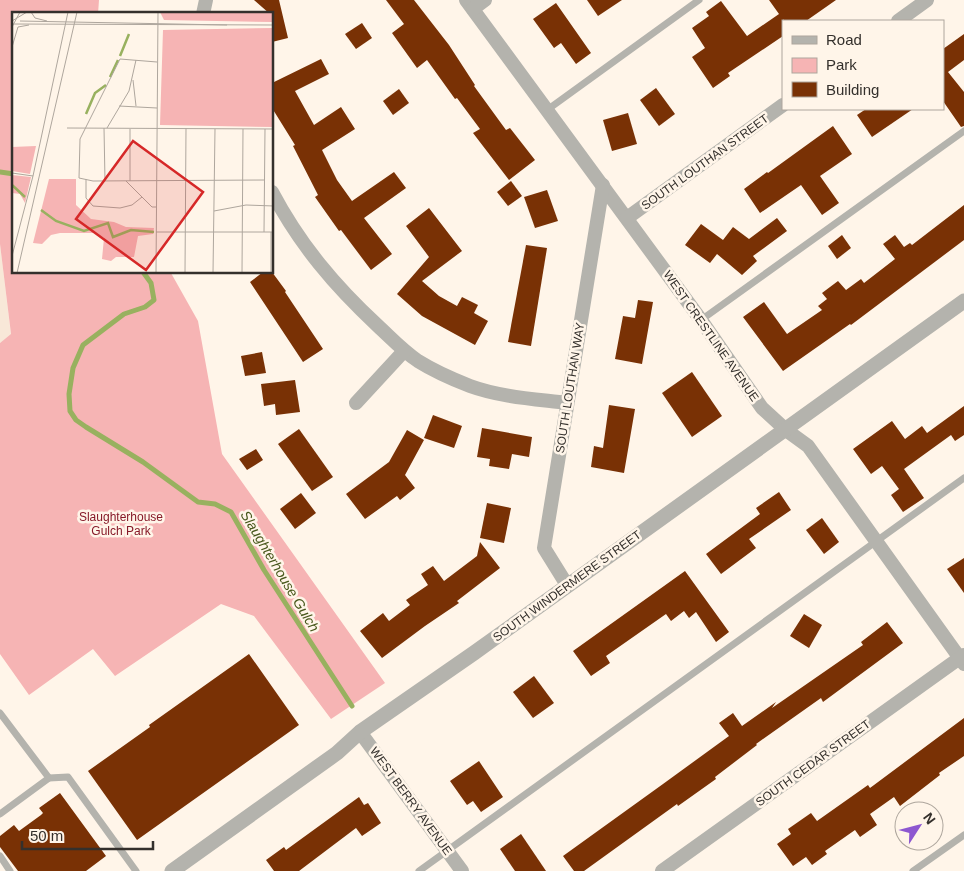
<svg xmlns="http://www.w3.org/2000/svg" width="964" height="871" font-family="Helvetica,sans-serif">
  <rect width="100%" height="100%" fill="#fff5e9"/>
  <polygon fill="#f8e8d8" points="0,244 11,335 0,343"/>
  <polygon fill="#f6b4b4" points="0,0 99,0 98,14 14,14 14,272 171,273 198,321 222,454 385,683 331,719 254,616 221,604 115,676 93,649 29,695 0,654 0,343 11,334 0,244"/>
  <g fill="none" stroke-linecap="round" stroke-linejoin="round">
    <g stroke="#98b15f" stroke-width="5">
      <polyline points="0,172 14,174"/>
      <polyline points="143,272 151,283 154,300 145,307 124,314 83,345 73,368 69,394 70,411 76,420 86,427 143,462 198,502 215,504 231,512 264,570 352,706"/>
    </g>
  </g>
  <g fill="#793105">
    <polygon points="254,0 279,0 288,38 272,42 272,14 270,14"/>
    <polygon points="386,0 414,0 449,45 475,85 474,86 506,130 510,128 535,160 509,180 473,133 480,129 457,98 455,99 427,60 417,68 392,33 404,24"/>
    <polygon points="587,0 622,0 598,16"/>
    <polygon points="769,0 836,0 806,21 784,21 783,19 783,36 728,73 730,76 713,88 692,57 705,48 692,28 709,16 706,12 721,1 747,36 779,14"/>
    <polygon points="556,3 591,53 576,64 561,43 554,48 533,19"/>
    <polygon points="362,23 372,38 356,49 345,34"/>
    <polygon points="964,34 964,60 948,72 964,92 964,126 961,127 943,101 943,49"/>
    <polygon points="321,59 329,74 295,91 314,125 341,107 355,129 322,150 337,180 352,201 394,172 406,188 364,218 392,254 371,270 341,230 339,231 315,197 318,195 293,146 295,145 272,108 272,83"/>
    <polygon points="656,88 675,114 659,126 640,100"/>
    <polygon points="399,89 409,103 393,115 383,101"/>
    <polygon points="866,109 913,109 872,137 857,115"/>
    <polygon points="628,113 637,144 612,151 603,120"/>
    <polygon points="833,126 852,154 820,176 839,203 822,215 801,185 760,213 744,189 767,172 768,173"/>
    <polygon points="511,181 522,196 508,206 497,192"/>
    <polygon points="547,190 558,221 535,228 524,197"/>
    <polygon points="964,205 964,240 851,325 850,324 783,371 743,317 764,302 787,334 822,310 818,306 827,299 822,293 838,281 846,290 861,279 864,283 895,259 883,244 895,235 904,247 910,243 912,245"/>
    <polygon points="429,208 462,251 422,281 439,296 457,306 462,297 478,305 474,313 488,321 475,345 422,316 397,294 429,257 406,226"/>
    <polygon points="777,218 787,231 753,256 757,261 742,275 717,254 710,263 685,245 701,224 723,240 733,227 749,239"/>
    <polygon points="842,235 851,248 837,259 828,246"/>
    <polygon points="526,245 547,248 531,346 508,342"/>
    <polygon points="263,272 272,272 286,291 285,292 323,349 303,362 250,282"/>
    <polygon points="638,300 653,302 642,364 615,359 623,316 635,318"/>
    <polygon points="262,352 266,373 245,376 241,356"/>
    <polygon points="692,372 722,416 692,437 662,393"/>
    <polygon points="295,380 300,412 276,415 275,404 264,406 261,384"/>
    <polygon points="609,405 635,409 624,473 591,467 594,446 603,448"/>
    <polygon points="964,406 964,435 955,441 951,435 904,469 924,498 903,512 891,495 899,489 882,466 871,474 853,449 892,421 905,439 922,426 927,433"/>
    <polygon points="433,415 462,426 454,448 424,438"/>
    <polygon points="482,428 532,437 529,457 512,454 509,469 489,466 490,459 477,457"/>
    <polygon points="299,429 333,477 312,491 278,444"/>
    <polygon points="407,430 424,440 405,475 415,488 400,500 397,496 365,519 346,494 389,462"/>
    <polygon points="256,449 263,460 247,470 239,459"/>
    <polygon points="779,492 791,510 749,539 756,548 721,574 706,554 760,514 756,508"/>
    <polygon points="301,493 316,513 295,529 280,509"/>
    <polygon points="487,503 511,508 504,543 480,538"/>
    <polygon points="822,518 839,542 824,554 806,530"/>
    <polygon points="480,542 500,568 457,601 459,603 425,626 382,658 360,631 383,613 389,621 410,605 406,600 428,585 421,574 433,566 444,581 477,556"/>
    <polygon points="964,558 964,593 947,569"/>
    <polygon points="685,571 729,632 716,642 696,612 689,618 684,611 671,621 666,614 606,656 610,663 591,676 573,651"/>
    <polygon points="804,614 822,625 809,648 790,636"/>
    <polygon points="887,622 903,643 823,702 821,698 756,744 757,745 715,777 716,779 678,806 677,804 584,871 574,871 563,856 663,784 729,736 719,723 733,713 742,726 776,702 772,708 863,645 861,642"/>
    <polygon points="249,654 299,725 137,840 88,771 150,727 149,725"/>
    <polygon points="534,676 554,703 533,718 513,692"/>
    <polygon points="964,718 964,756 939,773 940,775 900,806 894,797 870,814 877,825 860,837 855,830 825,851 827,854 812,865 806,857 793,866 777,844 791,834 788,829 811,813 817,821 868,785 870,788"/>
    <polygon points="479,761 503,797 481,812 473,801 467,805 450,781"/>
    <polygon points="60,793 106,856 86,871 18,871 0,847 0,836 14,825 19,831 41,815 43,813 39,808"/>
    <polygon points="359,797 364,805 368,803 381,823 362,836 356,828 299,871 274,871 266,860 284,847 286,850"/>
    <polygon points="521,834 546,871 515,871 500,849"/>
  </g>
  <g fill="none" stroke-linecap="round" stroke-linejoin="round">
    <g stroke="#b4b3ad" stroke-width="7">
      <polyline points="547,110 699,0"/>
      <polyline points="701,320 964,131"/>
      <polyline points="0,713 49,778"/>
      <polyline points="0,814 49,778 68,777 136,871"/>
      <polyline points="0,856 10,871"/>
      <polyline points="419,871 964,478"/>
      <polyline points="913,871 964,835"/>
    </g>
    <g stroke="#b4b3ad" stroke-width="14">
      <polyline points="466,0 701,320 762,408 786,430 808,446 964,664"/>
      <polyline points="473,9 485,0"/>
      <polyline points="203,14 206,0"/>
      <polyline points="898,21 927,0"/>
      <path d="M 272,192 C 300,245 335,286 378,326 C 391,338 403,351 418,361 C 434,371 452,379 470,386 C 500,397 535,399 567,403"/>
      <polyline points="627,218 783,105"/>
      <polyline points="356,403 404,351"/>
      <polyline points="567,585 544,548 603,185"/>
      <polyline points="360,732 462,871"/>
      <polyline points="662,871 964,655"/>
    </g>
    <polyline stroke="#b4b3ad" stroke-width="15" points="172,871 337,753 360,732 474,653 964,301"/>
  </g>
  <g text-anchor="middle" stroke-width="5" stroke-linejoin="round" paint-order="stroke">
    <g font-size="12" fill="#34302c" stroke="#fff5e9">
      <text transform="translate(705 162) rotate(-36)" y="4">SOUTH LOUTHAN STREET</text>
      <text transform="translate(711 336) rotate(55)" y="4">WEST CRESTLINE AVENUE</text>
      <text transform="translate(570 388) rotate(-81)" y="4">SOUTH LOUTHAN WAY</text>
      <text transform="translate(567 586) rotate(-36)" y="4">SOUTH WINDERMERE STREET</text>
      <text transform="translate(813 763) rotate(-36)" y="4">SOUTH CEDAR STREET</text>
      <text transform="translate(411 801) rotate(54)" y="4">WEST BERRY AVENUE</text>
    </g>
    <g font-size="12" fill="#871a29" stroke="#fff5e9">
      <text x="121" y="521">Slaughterhouse<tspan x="121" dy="14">Gulch Park</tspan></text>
    </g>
    <g font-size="14" font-style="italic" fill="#47571b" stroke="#fff5e9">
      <text transform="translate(280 571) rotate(59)" y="5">Slaughterhouse Gulch</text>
    </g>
  </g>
  <g transform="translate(12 12)">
    <rect width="261" height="261" fill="#fff5e9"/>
    <path d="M 148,0 L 261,0 L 261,10 L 152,8 ZM 261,16 L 261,115 L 148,113 L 151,18 ZM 24,134 L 18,162 L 0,159 L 0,135 ZM 0,163 L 19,165 L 13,191 L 8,182 L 0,181 ZM 37,167 L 64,167 L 64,193 L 79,207 L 102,210 L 114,215 L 142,216 L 141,222 L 126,224 L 122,245 L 104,245 L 99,249 L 90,247 L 92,226 L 84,221 L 48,221 L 39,223 L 30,232 L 21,231 Z" fill="#f6b4b4"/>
    <path fill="none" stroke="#98b15f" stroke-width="2.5" d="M 108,44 L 117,22M 98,65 L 106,48M 74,102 L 83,81 L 94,73M 0,173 L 13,185M 29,198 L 44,209 L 72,219 L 96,211 L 101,225 L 119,218 L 142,220"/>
    <path fill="none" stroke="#aea69d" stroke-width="1" d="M 19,0 L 23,6 L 35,9M 0,9 L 15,0M 8,9 L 215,13M 0,12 L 262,13M 0,15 L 8,0M 0,35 L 6,15 L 17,13M 145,50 L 108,47 L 68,127 L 67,166 L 81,169 L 252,168M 121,68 L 124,94M 107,94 L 145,96M 55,116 L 262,117M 92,116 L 93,169M 95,116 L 117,79 L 124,48M 118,117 L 118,169M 0,161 L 21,164M 74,167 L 74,186 L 81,194 L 108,196 L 120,193 L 130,185M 114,169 L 140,195 L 144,195M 202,199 L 234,193 L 262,194M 144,220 L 262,220M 252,220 L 253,117M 0,244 L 21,164 L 56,0M 5,261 L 65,0M 144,261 L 146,0M 173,261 L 174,116M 201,261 L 203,117M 230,261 L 231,117M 259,261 L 259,220"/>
    <path fill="#d62828" fill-opacity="0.15" stroke="#d62828" stroke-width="2.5" d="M 121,129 L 191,180 L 134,258 L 64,207 Z"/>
    <rect width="261" height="261" fill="none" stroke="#34302c" stroke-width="2.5"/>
  </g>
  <rect x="782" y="20" width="162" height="90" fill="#fff5e9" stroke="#aea69d"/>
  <rect x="792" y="36" width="25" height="8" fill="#b4b3ad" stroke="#aea69d"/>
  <text x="826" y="45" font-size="15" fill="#34302c">Road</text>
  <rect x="792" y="58" width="25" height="15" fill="#f6b4b4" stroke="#aea69d"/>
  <text x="826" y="70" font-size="15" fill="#34302c">Park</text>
  <rect x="792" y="82" width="25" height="15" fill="#793105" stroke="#aea69d"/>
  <text x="826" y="95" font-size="15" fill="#34302c">Building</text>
  <g transform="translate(919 826) rotate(54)"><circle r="24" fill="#fff5e9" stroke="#aea69d"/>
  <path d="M0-4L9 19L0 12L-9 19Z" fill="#8d57d0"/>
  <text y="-8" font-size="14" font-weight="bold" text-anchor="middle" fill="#34302c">N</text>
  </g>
  <path d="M22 841v8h131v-8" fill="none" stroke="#34302c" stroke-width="2.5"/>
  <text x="30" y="841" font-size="15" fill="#34302c" stroke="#fff5e9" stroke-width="4" paint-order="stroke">50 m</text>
</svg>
